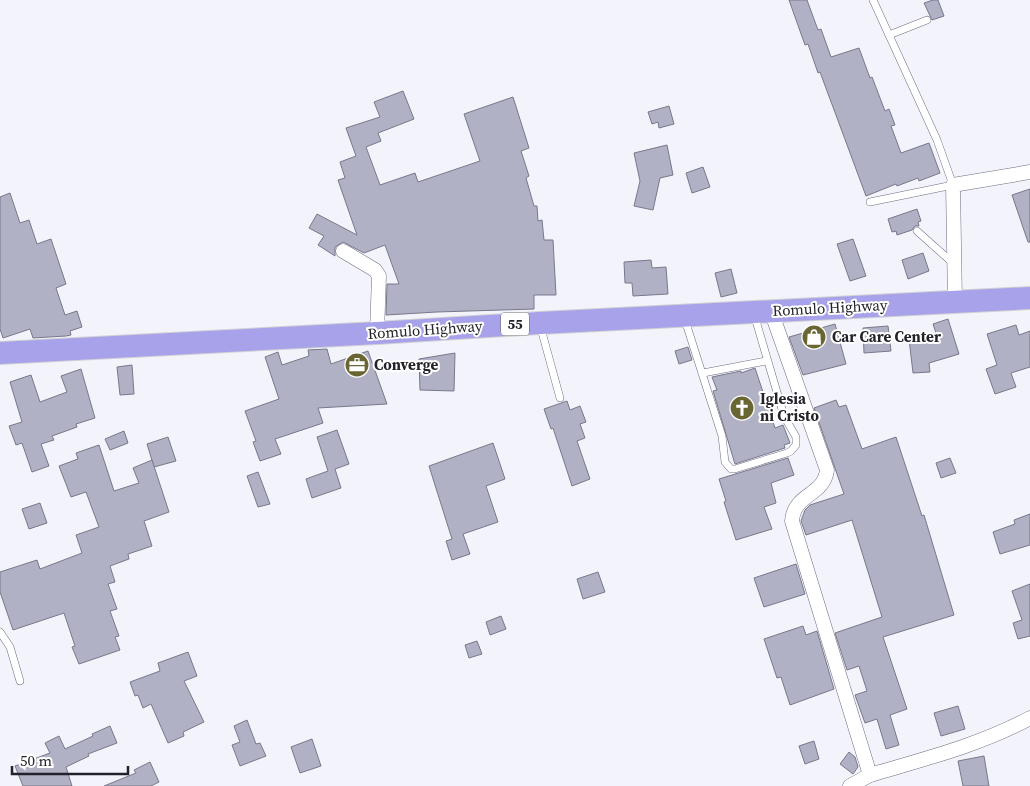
<svg xmlns="http://www.w3.org/2000/svg" width="1030" height="786" font-family="'Source Serif 4',serif">
  <rect width="100%" height="100%" fill="#f3f3fc"/>
  <g fill="#b1b1c6" stroke="#78788b">
    <polygon points="789,0 807,0 818,30 821,29 831,57 859,48 870,78 872,77 885,111 889,109 895,125 891,126 901,153 929,143 940,173 919,181 918,178 897,186 896,184 866,196 820,72 818,73 808,44 805,45"/>
    <polygon points="933,0 938,0 944,16 932,20 924,3"/>
    <polygon points="403,91 414,119 378,133 381,141 366,147 380,185 415,173 418,182 480,161 464,114 513,97 529,148 521,151 529,176 526,178 534,206 537,206 538,221 542,220 544,240 553,240 556,295 534,295 534,309 437,312 386,315 387,284 399,284 385,245 364,253 343,242 335,247 335,256 318,245 324,236 309,228 317,214 357,235 338,180 345,178 340,162 356,156 346,128 380,117 374,102"/>
    <polygon points="669,106 674,124 659,128 658,122 652,124 648,112"/>
    <polygon points="667,145 673,175 660,178 653,210 634,206 640,181 634,153"/>
    <polygon points="703,167 710,187 692,193 686,173"/>
    <polygon points="1030,189 1030,242 1028,242 1012,195"/>
    <polygon points="10,193 20,223 29,220 37,244 51,239 66,284 56,288 65,315 77,311 82,327 70,331 71,335 66,336 33,338 30,329 3,338 0,329 0,197"/>
    <polygon points="917,209 921,221 918,222 919,226 915,226 912,230 897,235 896,231 892,232 888,219"/>
    <polygon points="853,239 866,276 850,281 837,244"/>
    <polygon points="923,253 929,271 908,279 902,260"/>
    <polygon points="651,260 652,268 666,267 668,294 633,296 632,283 625,283 624,262"/>
    <polygon points="731,269 737,293 721,297 715,273"/>
    <polygon points="948,319 959,354 929,363 930,372 913,373 909,339 937,336 933,324"/>
    <polygon points="835,324 846,364 803,375 789,337"/>
    <polygon points="1016,325 1019,335 1030,331 1030,367 1011,373 1016,387 995,394 986,369 997,365 987,334"/>
    <polygon points="888,326 891,351 864,353 863,328"/>
    <polygon points="688,347 692,360 679,364 675,351"/>
    <polygon points="327,349 331,364 368,351 387,404 318,408 323,423 275,439 281,454 260,461 253,442 256,441 245,411 279,399 265,357 278,352 282,365 309,356 308,350"/>
    <polygon points="455,353 454,391 420,390 419,359"/>
    <polygon points="132,365 134,394 120,395 117,367"/>
    <polygon points="755,368 775,428 783,425 790,443 784,445 785,448 735,464 713,391 717,390 712,377 741,371 741,373"/>
    <polygon points="81,369 95,418 76,424 77,427 52,436 54,440 41,444 49,466 32,472 22,443 16,445 9,426 22,422 10,382 31,375 40,402 67,392 61,376"/>
    <polygon points="836,400 839,407 846,405 862,449 896,437 922,516 924,515 954,615 883,637 907,709 890,715 899,745 886,749 877,719 865,723 855,695 867,691 859,666 847,670 835,633 882,617 852,520 806,535 801,521 805,510 810,505 844,494 814,408"/>
    <polygon points="567,401 570,410 580,406 586,422 580,424 585,438 577,441 590,479 572,486 553,428 551,429 544,409"/>
    <polygon points="337,430 349,464 335,469 341,488 312,498 306,479 328,471 317,437"/>
    <polygon points="124,431 128,443 110,450 105,439"/>
    <polygon points="168,437 176,461 154,467 147,444"/>
    <polygon points="493,443 505,479 486,486 498,522 463,534 470,554 452,560 446,541 452,539 429,466"/>
    <polygon points="99,445 114,491 139,483 133,468 152,460 169,512 144,521 152,546 128,554 129,559 110,566 115,582 108,584 117,609 110,611 119,636 115,637 120,650 79,664 72,647 75,646 64,613 13,630 0,592 0,572 37,560 40,569 82,553 76,535 99,527 86,492 71,497 59,466 78,459 76,453"/>
    <polygon points="788,458 794,475 771,483 776,503 764,507 772,529 736,540 724,502 726,501 719,479"/>
    <polygon points="950,458 956,473 941,478 936,463"/>
    <polygon points="258,472 270,504 258,507 247,476"/>
    <polygon points="40,503 47,523 29,529 22,509"/>
    <polygon points="1030,514 1030,545 1000,554 993,532 1015,524 1014,520"/>
    <polygon points="796,564 805,594 764,607 754,578"/>
    <polygon points="598,572 605,592 583,599 577,579"/>
    <polygon points="1030,584 1030,636 1018,639 1013,623 1022,620 1012,591"/>
    <polygon points="501,616 506,629 490,635 486,622"/>
    <polygon points="803,626 806,635 817,631 834,689 790,705 781,677 777,678 764,639"/>
    <polygon points="477,641 482,654 469,658 465,645"/>
    <polygon points="188,652 197,676 184,681 204,722 183,732 184,736 168,743 151,704 143,708 138,695 135,696 130,682 160,671 158,663"/>
    <polygon points="958,706 965,729 941,736 934,713"/>
    <polygon points="247,720 256,744 260,743 266,756 240,766 232,745 240,742 234,726"/>
    <polygon points="110,726 117,743 88,754 89,756 66,767 72,786 23,786 15,766 50,753 45,743 59,736 65,749 93,736 92,734"/>
    <polygon points="312,739 321,766 300,773 291,747"/>
    <polygon points="814,741 819,759 805,764 799,746"/>
    <polygon points="849,752 855,757 858,767 853,774 840,764"/>
    <polygon points="984,756 989,786 963,786 958,761"/>
    <polygon points="150,762 159,782 151,786 104,786 136,773 134,770"/>
  </g>
  <g fill="none" stroke-linecap="round" stroke-linejoin="round">
    <defs>
      <g id="service">
        <polyline points="889,35 927,20"/>
        <polyline points="870,202 953,185 937,140 873,0"/>
        <polyline points="917,231 954,264"/>
        <polyline points="685,320 722,436 725,462 731,469 735,469 787,453 791,451 796,445 796,437 784,416 754,314"/>
        <polyline points="540,325 560,398"/>
        <polyline points="703,373 766,361"/>
        <polyline points="0,632 10,647 20,681"/>
      </g>
      <g id="minor">
        <polyline points="343,251 375,270 379,276 377,333"/>
        <polyline points="955,302 953,185 1030,172"/>
        <path d="M 771,311 L 827,470 C 824,496 794,493 792,521 L 870,775 L 850,786"/>
        <path d="M 870,775 C 924,759 980,745 1030,718"/>
      </g>
      <polyline id="trunk" points="0,353 377,333 540,323 1030,298"/>
    </defs>
    <use href="#service" stroke="#6e6e81" stroke-width="8"/>
    <use href="#minor" stroke="#6e6e81" stroke-width="15"/>
    <use href="#trunk" stroke="#d3d3d4" stroke-width="24"/>
    <use href="#service" stroke="#fff" stroke-width="7"/>
    <use href="#minor" stroke="#fff" stroke-width="14"/>
    <use href="#trunk" stroke="#a7a2ea" stroke-width="22"/>
  </g>
  <defs>
    <symbol id="shop-disc" viewBox="-11 -11 22 22"><circle r="9.5" fill="#696633" stroke="#fff"/><path d="M-5-2.5h2.3a2.7 3.5 0 0 1 5.4 0H5L5.5 6h-11ZM-1.5-2.5h3a1.5 2.3 0 0 0-3 0Z" fill="#fff"/></symbol>
    <symbol id="office-disc" viewBox="-11 -11 22 22"><circle r="9.5" fill="#696633" stroke="#fff"/><path d="M-6-3h4V-5.5h4V-3h4V5H-6ZM-1-4.5V-3h2v-1.5ZM-6 0V1H6V0Z" fill="#fff"/></symbol>
    <symbol id="church-disc" viewBox="-11 -11 22 22"><circle r="9.5" fill="#696633" stroke="#fff"/><path d="M-1.2-6h2.4v3.5h3.3v2.4h-3.3V6h-2.4V-.1h-3.3v-2.4h3.3Z" fill="#fff"/></symbol>
  </defs>
  <g fill-rule="evenodd">
    <use href="#shop-disc" x="800" y="323" width="28" height="28"/>
    <use href="#office-disc" x="343" y="351" width="28" height="28"/>
    <use href="#church-disc" x="728" y="394" width="28" height="28"/>
  </g>
  <g text-anchor="middle" stroke-width="4" stroke-linejoin="round" paint-order="stroke">
    <rect fill="#fff" stroke="#64646a" stroke-width="1" x="501" y="312.5" width="28" height="23" rx="4"/>
    <g font-size="14" font-weight="bold" fill="#22222a">
      <text x="515" y="329">55</text>
    </g>
    <g font-size="15" fill="#22222a" stroke="#fff">
      <text transform="translate(830 308) rotate(-3)" y="5">Romulo Highway</text>
      <text transform="translate(425 330) rotate(-4)" y="5">Romulo Highway</text>
    </g>
    <g font-size="15" font-weight="bold" fill="#22222a" stroke="#fff" text-anchor="start">
      <text x="832" y="342">Car Care Center</text>
      <text x="374" y="370">Converge</text>
      <text x="760" y="404">Iglesia<tspan x="760" dy="17">ni Cristo</tspan></text>
    </g>
  </g>
  <path d="M12 766v8h116v-8" fill="none" stroke="#22222a" stroke-width="2.5"/>
  <text x="20" y="766" font-size="15" fill="#22222a" stroke="#ffffff" stroke-width="4" paint-order="stroke">50 m</text>
</svg>
